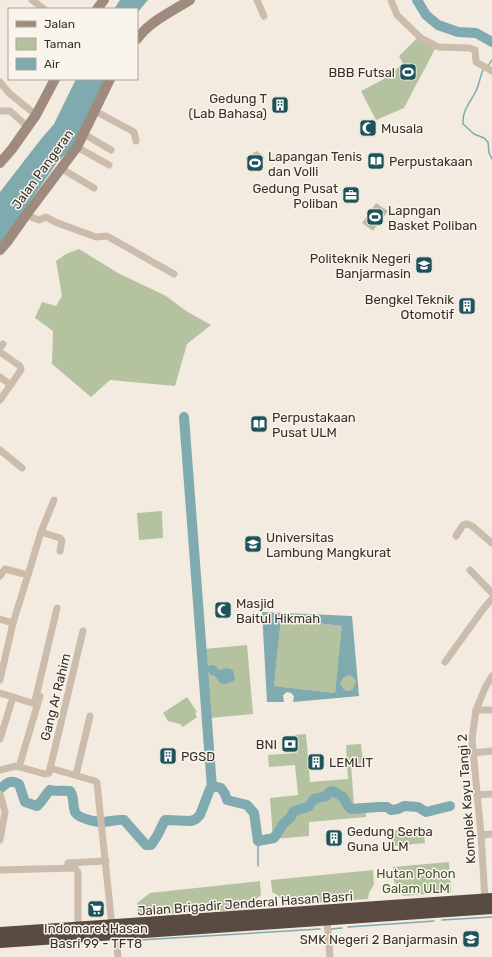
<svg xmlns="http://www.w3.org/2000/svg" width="492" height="957" font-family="Rubik,sans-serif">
  <rect width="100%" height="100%" fill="#f3ebe0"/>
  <g fill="#b4c29f">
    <polygon points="417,38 435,49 404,108 376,120 361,91 382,80 403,64 399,56"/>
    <polygon points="257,151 264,157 255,168 245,158"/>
    <polygon points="376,203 388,211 373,231 362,223"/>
    <polygon points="79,249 118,273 166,296 186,311 211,325 187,344 175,386 110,380 91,397 52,364 53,331 35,318 42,302 56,306 62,296 56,261 66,254"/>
    <polygon points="162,511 163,538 139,540 137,513"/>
    <polygon points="281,619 343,626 335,693 274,686"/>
    <polygon points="247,645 253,714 210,718 204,649"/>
    <circle cx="348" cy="683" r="8"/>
    <polygon points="187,697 197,712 195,713 197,717 183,727 180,724 168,721 163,713"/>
    <polygon points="306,734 310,782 348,779 346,745 361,744 363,763 351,765 354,804 365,803 366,817 309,822 309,836 273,839 270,798 298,795 295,765 269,767 268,755 297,753 295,735"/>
    <polygon points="423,827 425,843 393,846 391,831"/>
    <polygon points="449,862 451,892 403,896 401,889 394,882 393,867"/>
    <polygon points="373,870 374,884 369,893 368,899 283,905 279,896 272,892 271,880"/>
    <polygon points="260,881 261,895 255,900 252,909 138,916 137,903 150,893"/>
  </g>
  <g fill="#7faaaf" fill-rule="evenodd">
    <polygon points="120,0 148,0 137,13 137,9 114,9"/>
    <polygon points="76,79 108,79 71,148 56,164 0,245 0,192 41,139 54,124"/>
    <path d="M 262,612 L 352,616 L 359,696 L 293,702 L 294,696 L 291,693 L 287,692 L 283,695 L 284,702 L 267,702 ZM 281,619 L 342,626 L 335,693 L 274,686 ZM 349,675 L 353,677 L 356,682 L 353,689 L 349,691 L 344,690 L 340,683 L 344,677 Z"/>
    <path d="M 211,665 C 217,665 216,667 219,670 L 227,668 L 233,670 L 235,680 L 226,684 L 220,683 L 215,676 L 211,675 L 208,671 L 206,671 L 205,667 Z"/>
  </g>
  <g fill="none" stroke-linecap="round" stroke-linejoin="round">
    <g stroke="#7faaaf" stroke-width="1.5">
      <polyline points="488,66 492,60"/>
      <path d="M 483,70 C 480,77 479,85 476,91 C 470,103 462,110 463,124 L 474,134 L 484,138 L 488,142 L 489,153 L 492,159"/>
      <polyline points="258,866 258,841"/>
      <polyline points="442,920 492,917"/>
      <polyline points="348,927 434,921"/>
      <polyline points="331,929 342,928"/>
      <polyline points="123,941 320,929"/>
    </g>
    <g stroke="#7faaaf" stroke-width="10">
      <polyline points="417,0 426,15 438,25 458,32 476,33 492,42"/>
      <polyline points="184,417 212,788"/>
      <path d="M 0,789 C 7,783 10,779 19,784 L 25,802 L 37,806 C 42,802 45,795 50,790 C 57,792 63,790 70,791 C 75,798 72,805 75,812 C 78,818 93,821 99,822 C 107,823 115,819 124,820 L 146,845 L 151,845 L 157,836 L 165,820 L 191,821 L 196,819 L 200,815 L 210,789 L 213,786 L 221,788 L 225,794 L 227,800 L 247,805 L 254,813 L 258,841 L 274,838 L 284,823 L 290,818 L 294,811 L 308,807 L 314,799 L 326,796 L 329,792 L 333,791 L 343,797 L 348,806 L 351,809 L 379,807 L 387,807 L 391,810 L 398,809 L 404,806 L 418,807 L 426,812 L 450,806"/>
    </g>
    <g stroke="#cbbcab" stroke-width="7">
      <polyline points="32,0 44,9"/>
      <polyline points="257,0 264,16"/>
      <polyline points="391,0 397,15 421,38 438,47 469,48 475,50 476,62 492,71"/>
      <polyline points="0,82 9,93 36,115"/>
      <polyline points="0,111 10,111 28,127"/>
      <polyline points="95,111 134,132 136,141"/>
      <polyline points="84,134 111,150"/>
      <polyline points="77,147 109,165"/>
      <polyline points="62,169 94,188"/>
      <polyline points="26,215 39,220 46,217 55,222 96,237 107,236 174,274"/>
      <polyline points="0,348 3,344"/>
      <polyline points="0,352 20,366 21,370 0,400"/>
      <polyline points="0,377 11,385"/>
      <polyline points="0,450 22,468"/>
      <polyline points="41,532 60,538 62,541 60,551"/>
      <polyline points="456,536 463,525 467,524 472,526 492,543"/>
      <polyline points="470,570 492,593"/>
      <polyline points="28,575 41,532 54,500"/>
      <polyline points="0,576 5,569 28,575 13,623 0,680"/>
      <polyline points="0,619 13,623"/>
      <polyline points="445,662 484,608 492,599"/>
      <polyline points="0,693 32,703 35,701 57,608"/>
      <polyline points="476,710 492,710"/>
      <polyline points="0,739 13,697"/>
      <polyline points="473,753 492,751"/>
      <polyline points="19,767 40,696"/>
      <polyline points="50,768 95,781 97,783 112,926"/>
      <polyline points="0,770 16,766 45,774 49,773 83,631"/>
      <polyline points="76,775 90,716"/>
      <polyline points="0,794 5,812 0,840"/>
      <polyline points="477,795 492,794"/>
      <polyline points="481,835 492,834"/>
      <polyline points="68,863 106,861"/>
      <polyline points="0,870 75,868 78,872 78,928"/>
      <polyline points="485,900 481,835 472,739 476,710 485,688 492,676"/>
      <polyline points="327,920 330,957"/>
      <polyline points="116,935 118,957"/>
    </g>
    <g stroke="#9f8b7d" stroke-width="10">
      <polyline points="97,9 104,0"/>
      <path d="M 137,39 C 150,21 171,12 190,0"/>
      <polyline points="0,163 12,149 36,115 55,79"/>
      <polyline points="0,250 7,242 26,215 77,147 110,79"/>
    </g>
    <g stroke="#594b42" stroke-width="12">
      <polyline points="0,933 492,899"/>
      <polyline points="0,942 492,908"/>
    </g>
  </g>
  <defs>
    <symbol id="stadium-square" viewBox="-11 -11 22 22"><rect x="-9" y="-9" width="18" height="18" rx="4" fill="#20525a" stroke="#faf5ec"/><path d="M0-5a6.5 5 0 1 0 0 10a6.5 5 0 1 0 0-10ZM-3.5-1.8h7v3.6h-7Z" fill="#fff"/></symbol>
    <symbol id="building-square" viewBox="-11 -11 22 22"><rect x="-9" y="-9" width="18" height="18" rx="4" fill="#20525a" stroke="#faf5ec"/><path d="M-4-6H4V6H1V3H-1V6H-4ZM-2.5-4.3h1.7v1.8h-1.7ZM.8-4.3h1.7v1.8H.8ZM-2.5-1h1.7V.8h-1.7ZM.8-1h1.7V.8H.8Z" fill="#fff"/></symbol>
    <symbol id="mosque-square" viewBox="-11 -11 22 22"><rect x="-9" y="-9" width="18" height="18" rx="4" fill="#20525a" stroke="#faf5ec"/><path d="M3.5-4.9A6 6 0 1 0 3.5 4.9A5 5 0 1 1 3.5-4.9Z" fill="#fff"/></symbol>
    <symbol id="library-square" viewBox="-11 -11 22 22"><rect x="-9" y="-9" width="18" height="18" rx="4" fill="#20525a" stroke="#faf5ec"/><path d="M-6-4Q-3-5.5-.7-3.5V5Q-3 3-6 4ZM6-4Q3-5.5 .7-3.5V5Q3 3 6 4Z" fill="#fff"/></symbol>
    <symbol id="office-square" viewBox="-11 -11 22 22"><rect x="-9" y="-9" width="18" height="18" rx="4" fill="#20525a" stroke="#faf5ec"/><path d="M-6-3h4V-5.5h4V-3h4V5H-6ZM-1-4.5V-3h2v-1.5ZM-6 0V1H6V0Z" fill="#fff"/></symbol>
    <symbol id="university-square" viewBox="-11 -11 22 22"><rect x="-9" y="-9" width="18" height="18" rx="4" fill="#20525a" stroke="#faf5ec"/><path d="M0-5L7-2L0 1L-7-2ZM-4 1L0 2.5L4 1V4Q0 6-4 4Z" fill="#fff"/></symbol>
    <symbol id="bank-square" viewBox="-11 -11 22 22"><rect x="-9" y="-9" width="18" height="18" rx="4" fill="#20525a" stroke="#faf5ec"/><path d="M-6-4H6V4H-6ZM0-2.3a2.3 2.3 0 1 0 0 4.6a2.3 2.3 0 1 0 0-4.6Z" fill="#fff"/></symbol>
    <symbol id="supermarket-square" viewBox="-11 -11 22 22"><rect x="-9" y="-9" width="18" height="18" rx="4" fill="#20525a" stroke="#faf5ec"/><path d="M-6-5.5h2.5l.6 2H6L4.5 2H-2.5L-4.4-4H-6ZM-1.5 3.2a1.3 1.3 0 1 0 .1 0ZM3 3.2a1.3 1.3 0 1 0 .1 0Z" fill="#fff"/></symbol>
    <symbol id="school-square" viewBox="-11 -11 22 22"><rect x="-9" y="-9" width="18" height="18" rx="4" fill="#20525a" stroke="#faf5ec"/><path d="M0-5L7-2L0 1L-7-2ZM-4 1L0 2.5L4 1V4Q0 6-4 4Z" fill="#fff"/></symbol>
  </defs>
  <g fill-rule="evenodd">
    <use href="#stadium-square" x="398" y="62" width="20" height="20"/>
    <use href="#building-square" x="270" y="95" width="20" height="20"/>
    <use href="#mosque-square" x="358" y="118" width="20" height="20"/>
    <use href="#library-square" x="366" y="151" width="20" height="20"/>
    <use href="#stadium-square" x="245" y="153" width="20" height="20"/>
    <use href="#office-square" x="341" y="185" width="20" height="20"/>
    <use href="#stadium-square" x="365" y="207" width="20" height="20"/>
    <use href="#university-square" x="414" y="255" width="20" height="20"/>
    <use href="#building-square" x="457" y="296" width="20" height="20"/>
    <use href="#library-square" x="249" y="414" width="20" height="20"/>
    <use href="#university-square" x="243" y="534" width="20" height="20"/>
    <use href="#mosque-square" x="213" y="600" width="20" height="20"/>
    <use href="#bank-square" x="280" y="734" width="20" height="20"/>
    <use href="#building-square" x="158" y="746" width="20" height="20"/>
    <use href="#building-square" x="306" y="752" width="20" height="20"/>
    <use href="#building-square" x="324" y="828" width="20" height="20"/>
    <use href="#supermarket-square" x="86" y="899" width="20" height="20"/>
    <use href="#school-square" x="461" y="929" width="20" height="20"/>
  </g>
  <g text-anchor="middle" stroke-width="3" stroke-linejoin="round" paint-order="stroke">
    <g font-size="13" fill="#39302a" stroke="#faf5ec" text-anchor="start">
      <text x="395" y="77" text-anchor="end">BBB Futsal</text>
      <text x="267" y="103" text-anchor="end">Gedung T<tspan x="267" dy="15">(Lab Bahasa)</tspan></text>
      <text x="381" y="133">Musala</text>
      <text x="268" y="161">Lapangan Tenis<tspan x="268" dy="15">dan Volli</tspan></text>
      <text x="389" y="166">Perpustakaan</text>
      <text x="338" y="193" text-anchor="end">Gedung Pusat<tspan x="338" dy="15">Poliban</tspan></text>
      <text x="388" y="215">Lapngan<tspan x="388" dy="15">Basket Poliban</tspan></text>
      <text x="411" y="263" text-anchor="end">Politeknik Negeri<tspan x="411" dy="15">Banjarmasin</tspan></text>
      <text x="454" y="304" text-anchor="end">Bengkel Teknik<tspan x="454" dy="15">Otomotif</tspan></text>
      <text x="272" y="422">Perpustakaan<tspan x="272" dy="15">Pusat ULM</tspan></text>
      <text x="266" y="542">Universitas<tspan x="266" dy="15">Lambung Mangkurat</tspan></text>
      <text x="236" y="608">Masjid<tspan x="236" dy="15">Baitul Hikmah</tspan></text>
      <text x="277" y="749" text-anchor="end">BNI</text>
      <text x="181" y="761">PGSD</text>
      <text x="329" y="767">LEMLIT</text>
      <text x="347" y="836">Gedung Serba<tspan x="347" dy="15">Guna ULM</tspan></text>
      <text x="96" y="933" text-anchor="middle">Indomaret Hasan<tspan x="96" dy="15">Basri 99 - TFT8</tspan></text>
      <text x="458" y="944" text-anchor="end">SMK Negeri 2 Banjarmasin</text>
    </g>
    <g font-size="13" fill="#39302a" stroke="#faf5ec">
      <text transform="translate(42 169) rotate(-54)" y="5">Jalan Pangeran</text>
      <text transform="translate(55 697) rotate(-76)" y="5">Gang Ar Rahim</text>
      <text transform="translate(466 799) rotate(-94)" y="5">Komplek Kayu Tangi 2</text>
      <text transform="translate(245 903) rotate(-4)" y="5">Jalan Brigadir Jenderal Hasan Basri</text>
    </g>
    <g font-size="13" fill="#45572e" stroke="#faf5ec">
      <text x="416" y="878">Hutan Pohon<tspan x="416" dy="15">Galam ULM</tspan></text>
    </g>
  </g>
  <rect x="8" y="8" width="130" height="72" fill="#faf5ec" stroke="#ada69e"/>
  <rect x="16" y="21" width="20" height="6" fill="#9f8b7d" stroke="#ada69e"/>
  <text x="44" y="28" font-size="12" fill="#39302a">Jalan</text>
  <rect x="16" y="38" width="20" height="12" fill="#b4c29f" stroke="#ada69e"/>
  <text x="44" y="48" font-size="12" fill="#39302a">Taman</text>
  <rect x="16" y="58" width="20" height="12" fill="#7faaaf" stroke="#ada69e"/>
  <text x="44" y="68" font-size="12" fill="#39302a">Air</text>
</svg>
